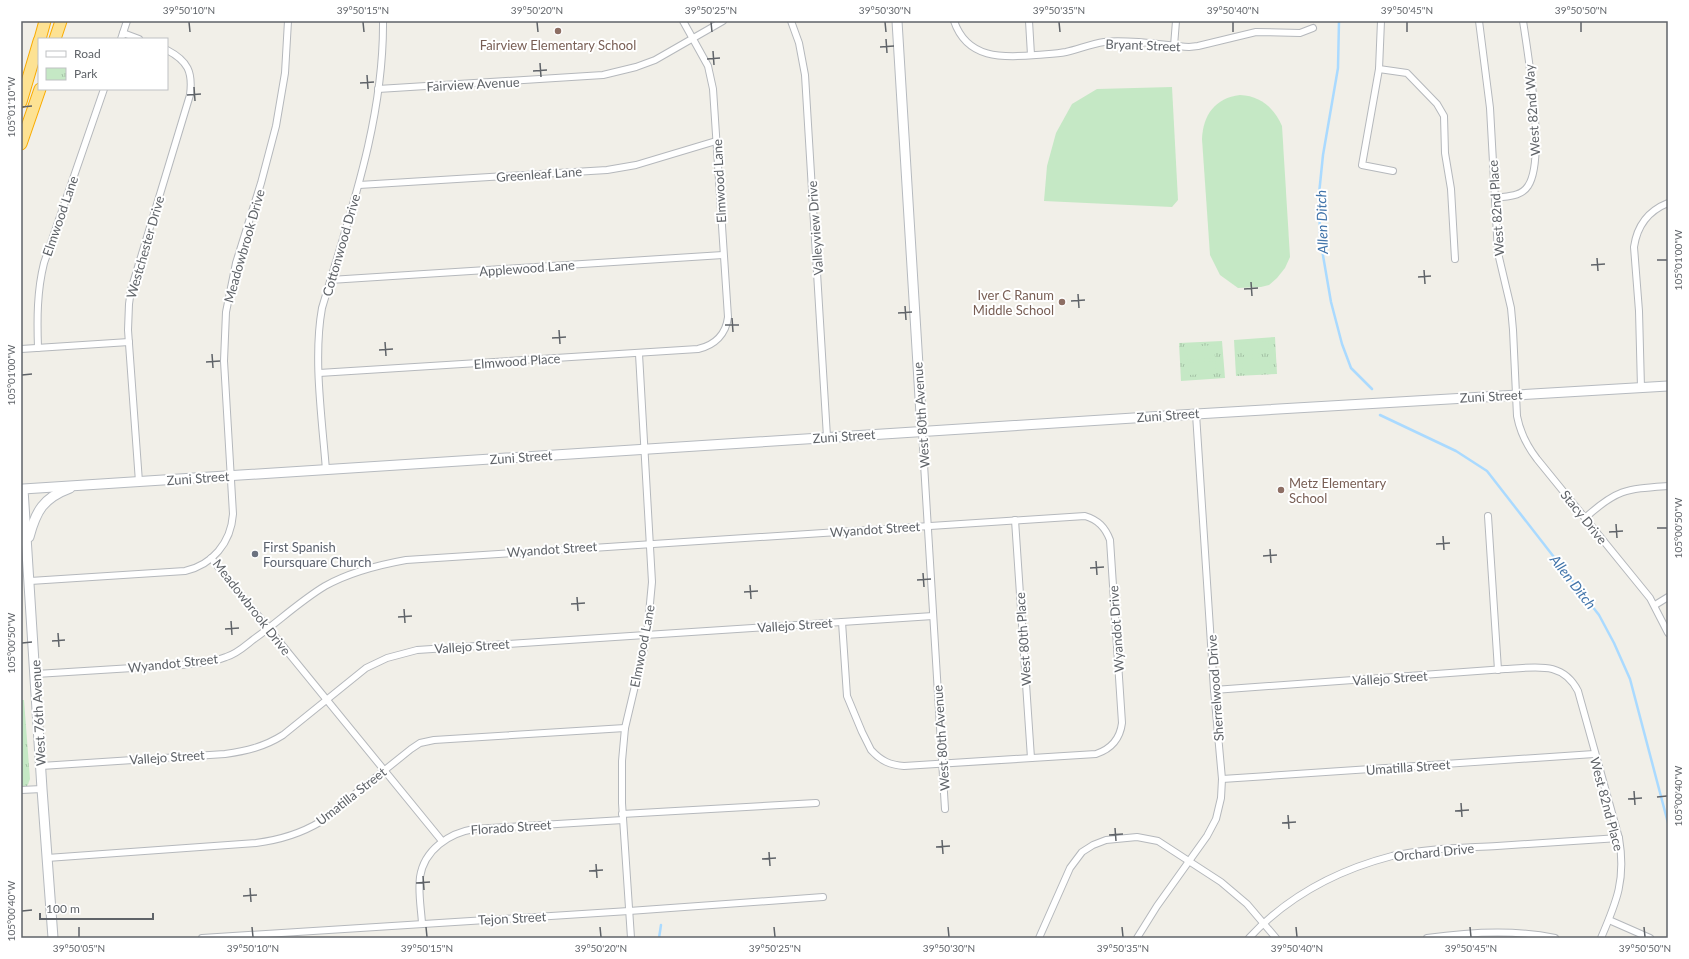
<svg xmlns="http://www.w3.org/2000/svg" width="1689" height="959" font-family="Lato,sans-serif">
  <defs>
    <pattern id="park-tufts" width="24" height="20" patternUnits="userSpaceOnUse"><rect width="24" height="20" fill="#c5e8c5"/><path d="M3 7l-1-3M5 7V3M7 7l1-3M15 17l-1-3M17 17v-4M19 17l1-3" fill="none" stroke="#a3c0a4"/></pattern>
  </defs>
  <rect width="100%" height="100%" fill="#f1efe8"/>
  <g fill="url(#park-tufts)">
    <polygon points="1275,337 1277,374 1236,376 1234,340"/>
    <polygon points="1222,341 1225,378 1181,381 1179,343"/>
    <polygon points="21,700 24,700 30,779 27,787 21,787"/>
  </g>
  <g fill="#c5e8c5">
    <polygon points="1172,87 1178,200 1172,207 1044,201 1047,166 1056,133 1072,104 1097,89"/>
    <path d="M 1240,95 C 1261,96 1274,108 1282,126 L 1290,257 L 1285,268 L 1277,278 L 1269,285 L 1261,287 L 1238,288 L 1220,275 L 1210,255 L 1202,139 C 1203,115 1215,98 1240,95 Z"/>
    <polygon points="1268,341 1269,353 1242,355 1241,343"/>
    <polygon points="1214,345 1215,358 1188,360 1187,347"/>
    <polygon points="1269,357 1270,370 1243,371 1242,359"/>
    <polygon points="1215,361 1216,373 1189,375 1188,363"/>
  </g>
  <g fill="none" stroke-linecap="round" stroke-linejoin="round">
    <g stroke="#aadaff" stroke-width="2.5">
      <polyline points="1339,21 1338,68 1323,155 1319,194 1320,238 1331,302 1342,344 1351,368 1372,389"/>
      <polyline points="1380,415 1456,451 1487,471 1599,615 1614,643 1630,679 1668,823"/>
      <polyline points="659,938 661,925"/>
    </g>
    <defs>
      <g id="street">
        <polyline points="791,21 799,43 805,75 827,437"/>
        <path d="M 954,21 C 967,59 1002,58 1036,55 C 1046,54 1056,54 1066,52 C 1079,49 1091,44 1104,42 C 1129,39 1163,45 1189,47 L 1198,46 L 1256,32 L 1300,33 L 1313,28"/>
        <polyline points="1029,21 1031,55"/>
        <polyline points="1381,21 1379,69 1362,165 1393,171"/>
        <path d="M 1479,21 L 1490,108 L 1498,253 L 1511,308 L 1513,330 L 1517,416 C 1520,432 1527,446 1537,459 L 1650,598 L 1668,633"/>
        <polyline points="123,33 139,39"/>
        <polyline points="121,39 127,21"/>
        <polyline points="1174,46 1176,21"/>
        <polyline points="1379,69 1407,73 1437,104 1444,116 1445,153 1451,189 1455,259"/>
        <polyline points="378,89 603,75 636,67 655,60 723,21"/>
        <polyline points="359,185 607,170 636,165 716,141"/>
        <path d="M 1495,198 C 1507,196 1521,197 1528,186 C 1546,160 1528,54 1523,21"/>
        <polyline points="330,280 723,255"/>
        <path d="M 38,348 C 37,319 37,291 44,263 L 104,89"/>
        <polyline points="21,349 129,342"/>
        <path d="M 319,373 L 698,349 C 715,345 726,334 728,317 L 713,89 L 708,66 L 683,21"/>
        <path d="M 1641,388 L 1639,311 L 1634,247 C 1637,226 1648,211 1668,203"/>
        <polyline points="922,431 945,809"/>
        <path d="M 326,470 C 322,418 313,358 322,308 C 350,214 384,119 383,21"/>
        <path d="M 139,482 L 128,330 L 129,304 L 131,290 L 190,95 C 193,72 188,61 167,50"/>
        <polyline points="1488,516 1498,670"/>
        <path d="M 1585,518 C 1617,489 1626,489 1668,486"/>
        <polyline points="1015,520 1031,758"/>
        <polyline points="211,558 442,841"/>
        <path d="M 30,581 L 185,571 C 212,565 231,543 233,514 L 224,361 L 226,312 L 236,263 L 261,183 L 276,126 L 285,73 L 288,21"/>
        <polyline points="1655,605 1668,597"/>
        <path d="M 36,674 L 181,665 C 196,663 212,663 226,657 C 237,654 245,646 254,639 C 278,622 300,601 325,586 C 350,572 378,565 406,560 L 1085,516 C 1098,520 1105,527 1110,540 L 1122,723 C 1120,739 1111,749 1096,754 L 904,766 C 890,765 881,761 871,750 L 862,732 L 847,696 L 842,622"/>
        <path d="M 1214,690 L 1505,669 C 1535,668 1562,660 1578,691 L 1619,838 C 1626,879 1617,901 1601,938"/>
        <path d="M 41,766 L 225,754 C 246,751 264,747 283,735 L 366,668 L 387,658 L 417,650 L 933,616"/>
        <polyline points="1222,779 1594,754"/>
        <polyline points="21,790 42,789"/>
        <polyline points="622,814 816,803"/>
        <path d="M 47,858 L 256,843 C 279,840 300,834 320,822 L 411,749 L 420,743 L 434,740 L 625,728"/>
        <polyline points="1609,920 1650,938"/>
        <path d="M 422,923 C 421,908 418,892 420,877 C 424,850 449,833 474,829 L 623,820"/>
        <polyline points="202,938 629,911 823,897"/>
        <polyline points="631,938 622,803 622,761 625,728 647,635 652,582 639,354"/>
        <polyline points="1039,938 1070,868 1082,852 1093,845 1106,840 1137,837 1158,841 1221,882 1247,904 1276,938"/>
        <polyline points="1137,938 1157,906 1207,836 1216,819 1221,798 1222,779 1214,690 1196,414"/>
        <path d="M 1249,938 C 1287,897 1338,870 1392,856 C 1426,848 1463,848 1497,846 C 1538,843 1578,841 1619,838"/>
        <path d="M 1427,938 C 1469,932 1514,929 1555,938"/>
      </g>
      <g id="secondary">
        <polyline points="897,21 922,431"/>
        <path d="M 29,537 C 36,511 43,498 70,488"/>
        <polyline points="53,938 42,789 23,489 1196,414 1668,386"/>
      </g>
      <g id="highway">
        <polyline points="40,39 45,21"/>
        <polyline points="55,39 61,21"/>
        <polyline points="21,102 39,41"/>
        <polyline points="21,144 40,89"/>
      </g>
    </defs>
    <use href="#street" stroke="#b5b8bc" stroke-width="8"/>
    <use href="#secondary" stroke="#b6babf" stroke-width="11"/>
    <use href="#highway" stroke="#f9ab00" stroke-width="13"/>
    <use href="#street" stroke="#fff" stroke-width="6"/>
    <use href="#secondary" stroke="#fff" stroke-width="9"/>
    <use href="#highway" stroke="#fde293" stroke-width="11"/>
  </g>
  <path fill="none" stroke="#5f6368" stroke-width="1.5" d="M 189,22 L 190,32M 363,22 L 364,32M 537,22 L 538,32M 711,22 L 712,32M 885,22 L 886,32M 1059,22 L 1060,32M 1233,22 L 1233,32M 1407,22 L 1407,32M 1581,22 L 1581,32M 886,39 L 887,53M 880,47 L 894,46M 713,51 L 714,65M 707,59 L 720,58M 540,63 L 541,77M 533,71 L 547,70M 367,75 L 368,89M 360,83 L 374,82M 194,87 L 195,101M 187,95 L 201,94M 22,107 L 32,106M 1597,258 L 1598,271M 1657,260 L 1667,260M 1591,265 L 1605,264M 1424,270 L 1425,284M 1418,277 L 1431,276M 1251,282 L 1252,296M 1244,289 L 1258,288M 1078,294 L 1079,308M 1071,301 L 1085,300M 905,306 L 906,320M 898,313 L 912,312M 732,318 L 733,332M 725,325 L 739,325M 559,330 L 560,344M 552,338 L 566,337M 385,342 L 386,356M 379,350 L 393,349M 212,354 L 213,368M 206,362 L 220,361M 22,375 L 32,374M 1616,524 L 1617,538M 1657,528 L 1667,528M 1609,532 L 1623,531M 1443,536 L 1444,550M 1436,544 L 1450,543M 1270,549 L 1271,563M 1263,556 L 1277,555M 1096,561 L 1097,575M 1090,568 L 1104,567M 923,573 L 924,587M 917,580 L 931,579M 750,585 L 751,599M 744,592 L 758,591M 577,597 L 578,611M 571,604 L 585,603M 404,609 L 405,623M 398,617 L 412,616M 231,621 L 232,635M 225,629 L 239,628M 58,633 L 59,647M 52,641 L 65,640M 22,643 L 32,642M 1634,791 L 1635,805M 1657,797 L 1667,796M 1628,799 L 1642,798M 1461,803 L 1462,817M 1455,811 L 1469,810M 1288,815 L 1289,829M 1282,823 L 1296,822M 1115,828 L 1116,841M 1109,835 L 1123,834M 942,840 L 943,854M 936,847 L 950,846M 769,852 L 770,866M 762,859 L 776,858M 596,864 L 597,878M 589,871 L 603,870M 423,876 L 424,890M 416,883 L 430,882M 250,888 L 251,902M 243,896 L 257,895M 22,911 L 32,910M 79,927 L 79,937M 252,927 L 253,937M 426,927 L 427,937M 600,927 L 601,937M 774,927 L 775,937M 948,927 L 949,937M 1122,927 L 1123,937M 1296,927 L 1297,937M 1470,927 L 1471,937M 1644,927 L 1645,937"/>
  <g fill="#8d6e63" stroke="#fff" stroke-width="1.5">
    <circle cx="558" cy="31" r="4"/>
    <circle cx="1062" cy="302" r="4"/>
    <circle cx="1281" cy="490" r="4"/>
  </g>
  <circle fill="#6b7280" stroke="#fff" stroke-width="1.5" cx="255" cy="554" r="4"/>
  <g text-anchor="middle" stroke-width="4" stroke-linejoin="round" paint-order="stroke">
    <g font-size="13" fill="#785e54" stroke="#fff">
      <text x="558" y="50">Fairview Elementary School</text>
      <text x="1054" y="300" text-anchor="end">Iver C Ranum<tspan x="1054" dy="15">Middle School</tspan></text>
      <text x="1289" y="488" text-anchor="start">Metz Elementary<tspan x="1289" dy="15">School</tspan></text>
    </g>
    <g font-size="13" fill="#5f6368" stroke="#fff">
      <text transform="translate(1143 45) rotate(2)" y="5">Bryant Street</text>
      <text transform="translate(473 84) rotate(-3)" y="5">Fairview Avenue</text>
      <text transform="translate(1532 110) rotate(-94)" y="5">West 82nd Way</text>
      <text transform="translate(539 174) rotate(-4)" y="5">Greenleaf Lane</text>
      <text transform="translate(719 181) rotate(-93)" y="5">Elmwood Lane</text>
      <text transform="translate(1496 208) rotate(-94)" y="5">West 82nd Place</text>
      <text transform="translate(60 216) rotate(-71)" y="5">Elmwood Lane</text>
      <text transform="translate(815 228) rotate(-94)" y="5">Valleyview Drive</text>
      <text transform="translate(341 245) rotate(-74)" y="5">Cottonwood Drive</text>
      <text transform="translate(244 246) rotate(-74)" y="5">Meadowbrook Drive</text>
      <text transform="translate(145 247) rotate(-74)" y="5">Westchester Drive</text>
      <text transform="translate(527 268) rotate(-4)" y="5">Applewood Lane</text>
      <text transform="translate(517 361) rotate(-4)" y="5">Elmwood Place</text>
      <text transform="translate(1491 396) rotate(-3)" y="5">Zuni Street</text>
      <text transform="translate(921 415) rotate(-94)" y="5">West 80th Avenue</text>
      <text transform="translate(1168 415) rotate(-4)" y="5">Zuni Street</text>
      <text transform="translate(844 436) rotate(-4)" y="5">Zuni Street</text>
      <text transform="translate(521 457) rotate(-4)" y="5">Zuni Street</text>
      <text transform="translate(198 478) rotate(-4)" y="5">Zuni Street</text>
      <text transform="translate(1584 517) rotate(51)" y="5">Stacy Drive</text>
      <text transform="translate(875 529) rotate(-4)" y="5">Wyandot Street</text>
      <text transform="translate(552 549) rotate(-4)" y="5">Wyandot Street</text>
      <text transform="translate(252 607) rotate(52)" y="5">Meadowbrook Drive</text>
      <text transform="translate(795 625) rotate(-4)" y="5">Vallejo Street</text>
      <text transform="translate(1116 629) rotate(-94)" y="5">Wyandot Drive</text>
      <text transform="translate(1023 639) rotate(-94)" y="5">West 80th Place</text>
      <text transform="translate(472 646) rotate(-4)" y="5">Vallejo Street</text>
      <text transform="translate(642 646) rotate(-79)" y="5">Elmwood Lane</text>
      <text transform="translate(173 663) rotate(-6)" y="5">Wyandot Street</text>
      <text transform="translate(1390 678) rotate(-4)" y="5">Vallejo Street</text>
      <text transform="translate(1215 688) rotate(-94)" y="5">Sherrelwood Drive</text>
      <text transform="translate(38 713) rotate(-93)" y="5">West 76th Avenue</text>
      <text transform="translate(941 738) rotate(-94)" y="5">West 80th Avenue</text>
      <text transform="translate(167 757) rotate(-4)" y="5">Vallejo Street</text>
      <text transform="translate(1408 767) rotate(-4)" y="5">Umatilla Street</text>
      <text transform="translate(351 796) rotate(-38)" y="5">Umatilla Street</text>
      <text transform="translate(1607 804) rotate(75)" y="5">West 82nd Place</text>
      <text transform="translate(511 827) rotate(-4)" y="5">Florado Street</text>
      <text transform="translate(1434 852) rotate(-6)" y="5">Orchard Drive</text>
      <text transform="translate(512 918) rotate(-3)" y="5">Tejon Street</text>
    </g>
    <g font-size="13" fill="#5b616d" stroke="#fff" text-anchor="start">
      <text x="263" y="552">First Spanish<tspan x="263" dy="15">Foursquare Church</tspan></text>
    </g>
    <g font-size="14" font-style="italic" fill="#4174aa" stroke="#fff">
      <text transform="translate(1322 222) rotate(-92)" y="5">Allen Ditch</text>
      <text transform="translate(1573 582) rotate(52)" y="5">Allen Ditch</text>
    </g>
  </g>
  <rect width="1689" height="959" fill="none" stroke="#ffffff" stroke-width="44"/>
  <rect x="38" y="38" width="130" height="52" fill="#ffffff" stroke="#bfc1c3"/>
  <rect x="46" y="51" width="20" height="6" fill="#ffffff" stroke="#bfc1c3"/>
  <text x="74" y="58" font-size="12" fill="#5f6368">Road</text>
  <rect x="46" y="68" width="20" height="12" fill="url(#park-tufts)" stroke="#bfc1c3"/>
  <text x="74" y="78" font-size="12" fill="#5f6368">Park</text>
  <path d="M40 913v6h113v-6" fill="none" stroke="#5f6368" stroke-width="2"/>
  <text x="46" y="913" font-size="12" fill="#5f6368" stroke="#ffffff" stroke-width="3" paint-order="stroke">100 m</text>
  <rect x="22" y="22" width="1645" height="915" fill="none" stroke="#5f6368" stroke-width="1.5"/>
  <g font-size="10" text-anchor="middle" fill="#5f6368">
    <text x="189" y="14">39°50'10"N</text>
    <text x="363" y="14">39°50'15"N</text>
    <text x="537" y="14">39°50'20"N</text>
    <text x="711" y="14">39°50'25"N</text>
    <text x="885" y="14">39°50'30"N</text>
    <text x="1059" y="14">39°50'35"N</text>
    <text x="1233" y="14">39°50'40"N</text>
    <text x="1407" y="14">39°50'45"N</text>
    <text x="1581" y="14">39°50'50"N</text>
    <text transform="translate(11 107) rotate(-90)" y="4">105°01'10"W</text>
    <text transform="translate(1678 260) rotate(-90)" y="4">105°01'00"W</text>
    <text transform="translate(11 375) rotate(-90)" y="4">105°01'00"W</text>
    <text transform="translate(1678 528) rotate(-90)" y="4">105°00'50"W</text>
    <text transform="translate(11 643) rotate(-90)" y="4">105°00'50"W</text>
    <text transform="translate(1678 796) rotate(-90)" y="4">105°00'40"W</text>
    <text transform="translate(11 911) rotate(-90)" y="4">105°00'40"W</text>
    <text x="79" y="952">39°50'05"N</text>
    <text x="253" y="952">39°50'10"N</text>
    <text x="427" y="952">39°50'15"N</text>
    <text x="601" y="952">39°50'20"N</text>
    <text x="775" y="952">39°50'25"N</text>
    <text x="949" y="952">39°50'30"N</text>
    <text x="1123" y="952">39°50'35"N</text>
    <text x="1297" y="952">39°50'40"N</text>
    <text x="1471" y="952">39°50'45"N</text>
    <text x="1645" y="952">39°50'50"N</text>
  </g>
</svg>
